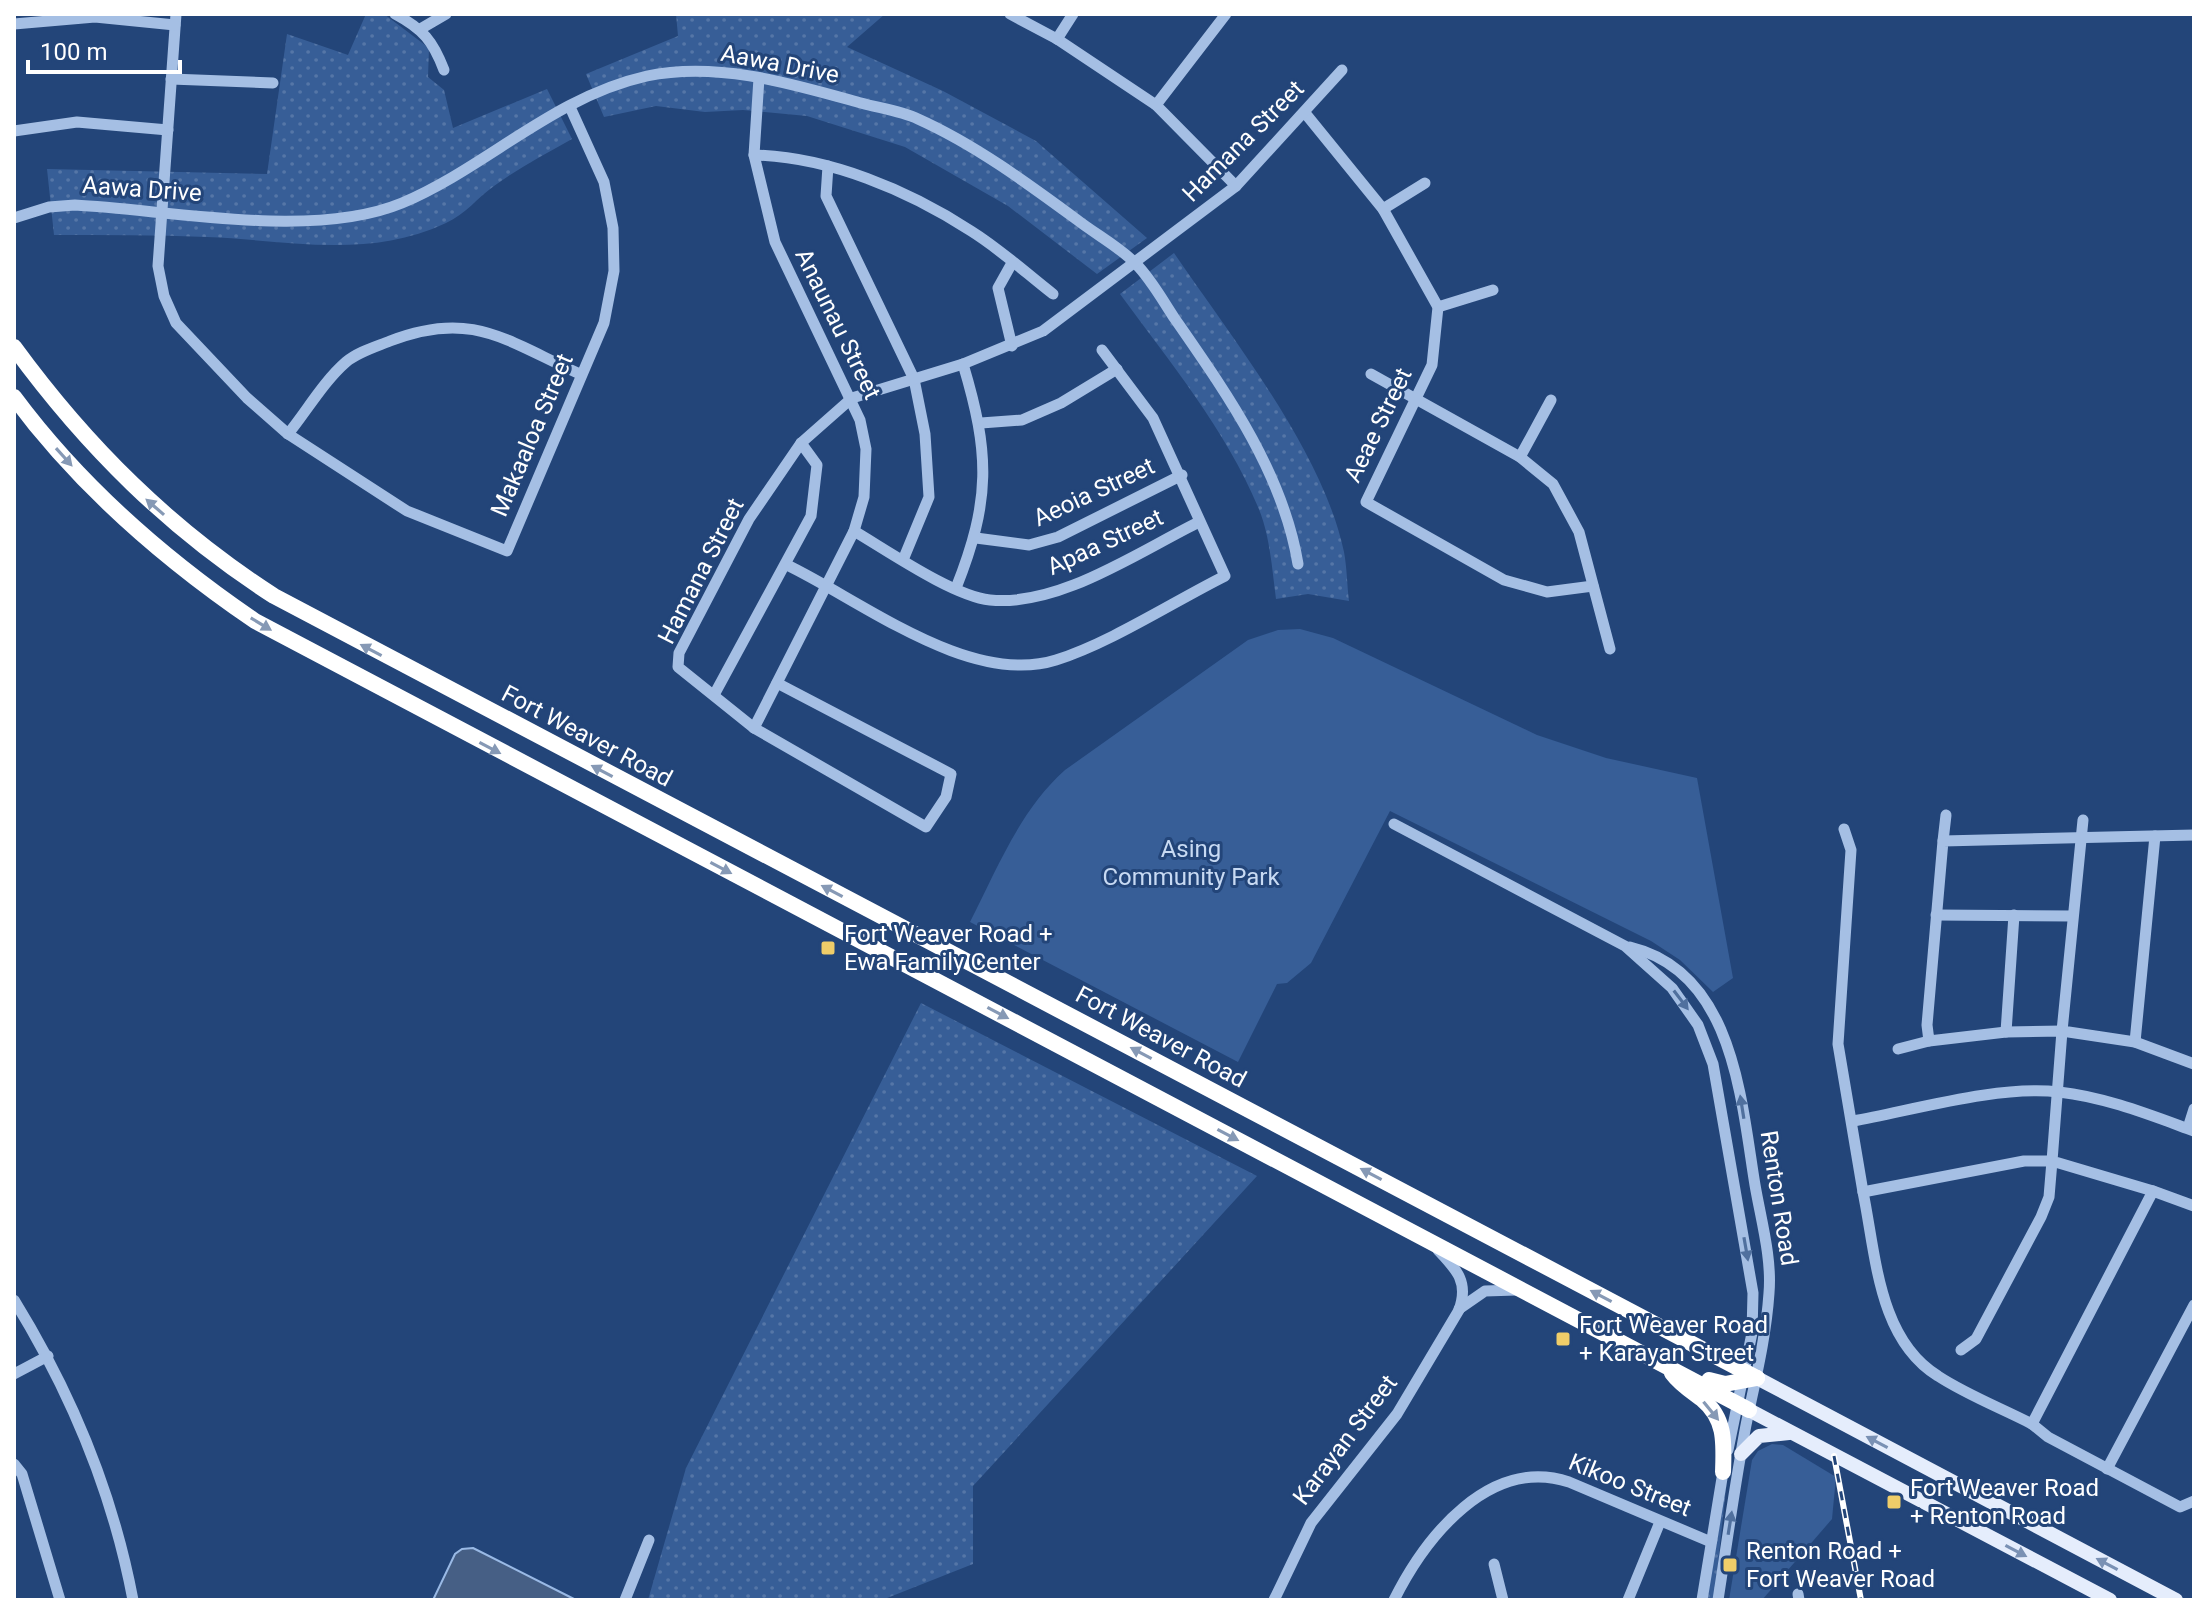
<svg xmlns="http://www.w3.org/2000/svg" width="2208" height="1614" font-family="Roboto,sans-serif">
  <defs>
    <pattern id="grass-dots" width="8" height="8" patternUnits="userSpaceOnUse" patternTransform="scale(2)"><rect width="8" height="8" fill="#375e97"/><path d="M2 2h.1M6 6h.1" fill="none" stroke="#5576a7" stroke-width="1.8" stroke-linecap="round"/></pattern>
  </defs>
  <rect width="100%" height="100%" fill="#234579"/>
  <g fill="url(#grass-dots)">
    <path d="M 366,14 L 384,14 L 429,48 L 428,77 L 444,90 L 453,128 L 547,89 L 572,139 C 546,154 518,168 494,186 C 477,198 466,214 446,223 C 367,260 288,240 207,237 C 156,235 105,235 54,235 L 47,169 L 267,174 L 287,34 L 348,55 Z"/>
    <polygon points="676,14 885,14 847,47 943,91 1036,141 1147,238 1097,274 1008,206 905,147 807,116 743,110 705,112 656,106 604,117 586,74 678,36"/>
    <path d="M 1174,253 C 1232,338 1323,452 1344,552 C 1347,568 1347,585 1349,601 L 1308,594 L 1276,599 C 1272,569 1270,535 1258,507 C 1226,430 1169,361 1120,294 Z"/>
    <polygon points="921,1003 1257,1176 973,1486 973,1564 882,1600 648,1600 686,1468"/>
    <polygon points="1727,1480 1714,1600 1707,1600"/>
  </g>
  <g fill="#375e97">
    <path d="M 1300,629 L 1333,638 L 1537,735 L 1606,758 L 1697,778 L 1733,978 L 1713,992 L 1680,960 L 1651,941 L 1390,811 L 1311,963 L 1287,983 L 1277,984 L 1238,1062 L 970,922 C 997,869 1020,810 1065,770 L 1248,640 L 1278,630 Z"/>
    <polygon points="1772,1444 1783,1445 1836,1477 1832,1519 1762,1600 1729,1600 1752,1460 1758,1451"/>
  </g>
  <polygon fill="#465f85" stroke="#99b9e5" stroke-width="2" points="473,1548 576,1600 433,1600 455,1554 462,1549"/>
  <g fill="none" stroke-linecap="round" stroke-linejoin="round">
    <g stroke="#a5bfe4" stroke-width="11">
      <polyline points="176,14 158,266 164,296 176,323 247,398 288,434 407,511 507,551 604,323 614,271 613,228 604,182 570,107"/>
      <path d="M 395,14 C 423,29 433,41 444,70"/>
      <polyline points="1010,14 1057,39 1156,105 1236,186"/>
      <polyline points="14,24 95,17 175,25"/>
      <polyline points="422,28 446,14"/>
      <polyline points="1057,39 1073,14"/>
      <polyline points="171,79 273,83"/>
      <polyline points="1156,105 1226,14"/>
      <polyline points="1305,113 1383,209 1438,307 1432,365 1366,502 1504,580 1547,592 1593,586"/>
      <polyline points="14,131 77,122 168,130"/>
      <path d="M 754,155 C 829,157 908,190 971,231 C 1000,249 1026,273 1053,294"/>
      <polyline points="828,166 826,196 914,379 925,434 929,497 903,560"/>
      <polyline points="1383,209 1425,183"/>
      <path d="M 14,218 L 49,207 L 75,205 C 171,210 313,240 402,203 C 487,167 553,97 647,76 C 718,61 793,84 861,103 C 879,108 901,111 918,119 C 974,144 1027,183 1076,219 C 1095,234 1120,247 1136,264 C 1151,279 1163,301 1175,319 C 1227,394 1283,473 1298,564"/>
      <polyline points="1012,263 998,288 1012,346"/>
      <polyline points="1438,307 1493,290"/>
      <polyline points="1371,374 1520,457 1553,484 1579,532 1610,649"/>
      <polyline points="981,423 1022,420 1061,403 1117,369"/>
      <path d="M 288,434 C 306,412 324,381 346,362 C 358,352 375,347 390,341 C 472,309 506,341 580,374"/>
      <polyline points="1520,457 1551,400"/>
      <path d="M 854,531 C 888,551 953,596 990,600 C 1059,607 1138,552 1199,522"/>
      <polyline points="976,538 1029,545 1058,537 1182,475"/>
      <path d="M 787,565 C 862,601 970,687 1056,660 C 1110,643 1173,602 1225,576 L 1153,418 L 1102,350"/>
      <path d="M 956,588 C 991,500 990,454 963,364"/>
      <polyline points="777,683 951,774 946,797 926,827 754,728 678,667 679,653 749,519 801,443 852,398 963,364 1043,331 1236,186 1342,70"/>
      <polyline points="714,695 811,516 817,465 801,443"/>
      <polyline points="754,728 854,531 864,497 866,449 860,420 775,242 754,155 759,78"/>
      <polyline points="2083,820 2062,1031 2135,1042 2194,1064"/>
      <polyline points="1394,824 1625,946 1672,988 1698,1025 1713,1064 1753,1293 1752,1333 1728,1450"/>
      <polyline points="1844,829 1851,850 1838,1044 1863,1192 2024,1161 2052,1161 2049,1197 2041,1217 1976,1339 1961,1350"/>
      <polyline points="1943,841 1946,815"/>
      <polyline points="1936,915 2072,916"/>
      <path d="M 1630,947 C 1734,972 1741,1100 1755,1185 C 1761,1220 1772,1258 1769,1293 C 1766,1338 1755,1381 1746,1425 C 1735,1483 1727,1542 1718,1600"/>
      <polyline points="2006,1032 2014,915"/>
      <polyline points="2135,1042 2155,836"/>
      <polyline points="1898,1049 1929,1041"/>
      <path d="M 1853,1121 C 1914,1110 1998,1085 2059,1092 C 2105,1097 2150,1115 2194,1131"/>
      <polyline points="2188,1128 2194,1109"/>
      <polyline points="2153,1191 2052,1161 2062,1031 2006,1032 1929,1041 1927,1025 1943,841 2194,835"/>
      <path d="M 1863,1192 C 1876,1255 1878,1339 1938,1376 C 1967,1395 2001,1408 2032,1424"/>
      <polyline points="2194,1206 2153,1191 2032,1424 2048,1437 2180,1507 2194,1501"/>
      <path d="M 14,1300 C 70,1391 113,1494 133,1600"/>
      <polyline points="1459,1309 1485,1291 1516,1290"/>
      <polyline points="14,1374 48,1356"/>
      <polyline points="14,1464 22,1474 60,1600"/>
      <polyline points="2107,1469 2194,1305"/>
      <polyline points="1494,1564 1503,1600"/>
      <polyline points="1798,1594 1799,1600"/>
      <polyline points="625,1600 649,1540"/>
      <path d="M 1274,1600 L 1311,1523 L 1397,1414 L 1459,1310 C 1469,1282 1457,1270 1438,1250"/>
      <path d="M 1394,1600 C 1426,1536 1490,1456 1569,1482 L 1711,1542"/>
      <polyline points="1628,1600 1660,1522"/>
      <polyline points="1702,1600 1724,1466"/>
    </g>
    <g stroke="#e5edfc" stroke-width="14">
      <polyline points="1757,1378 2176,1600"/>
      <polyline points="1749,1410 2110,1600"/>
      <polyline points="1741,1454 1759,1436 1789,1433"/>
    </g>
    <g stroke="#fff" stroke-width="16">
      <path d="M 14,347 C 87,447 170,529 274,596 L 1757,1378"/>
      <path d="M 14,397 C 80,486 164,559 255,621 L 1749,1410"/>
      <path d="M 1672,1373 C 1680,1384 1691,1391 1702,1399 C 1726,1419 1724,1443 1723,1472"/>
      <polyline points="1709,1380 1725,1384 1757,1378"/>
    </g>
    <defs>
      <polyline id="rail" points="1834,1456 1861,1600"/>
    </defs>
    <use href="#rail" stroke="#fff" stroke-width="6"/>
    <use href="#rail" stroke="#234579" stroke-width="3" stroke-dasharray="9" stroke-linecap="butt"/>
  </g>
  <defs><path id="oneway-solid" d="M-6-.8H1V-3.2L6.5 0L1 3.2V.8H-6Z" transform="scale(2)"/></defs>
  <g fill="#8699b5">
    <use href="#oneway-solid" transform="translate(64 457) rotate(48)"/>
    <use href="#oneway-solid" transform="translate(155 507) rotate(-139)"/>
    <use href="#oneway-solid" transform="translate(261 624) rotate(31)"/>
    <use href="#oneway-solid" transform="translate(371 650) rotate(-152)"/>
    <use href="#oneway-solid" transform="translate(490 748) rotate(28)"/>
    <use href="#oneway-solid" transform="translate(602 771) rotate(-152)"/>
    <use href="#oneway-solid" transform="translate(721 868) rotate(28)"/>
    <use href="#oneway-solid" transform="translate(832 891) rotate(-152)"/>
    <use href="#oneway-solid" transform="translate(998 1013) rotate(28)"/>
    <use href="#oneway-solid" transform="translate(1141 1053) rotate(-152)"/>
    <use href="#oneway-solid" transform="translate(1228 1135) rotate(28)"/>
    <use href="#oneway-solid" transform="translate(1371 1174) rotate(-152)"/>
    <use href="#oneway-solid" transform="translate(1601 1296) rotate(-152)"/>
    <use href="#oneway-solid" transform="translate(1711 1411) rotate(51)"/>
  </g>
  <g fill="#50709e">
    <use href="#oneway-solid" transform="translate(1681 1000) rotate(53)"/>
    <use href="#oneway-solid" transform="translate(1742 1107) rotate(-99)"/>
    <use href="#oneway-solid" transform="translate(1746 1249) rotate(80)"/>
    <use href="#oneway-solid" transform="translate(1730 1523) rotate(-81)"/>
  </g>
  <g fill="#7a91b4">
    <use href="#oneway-solid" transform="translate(1877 1442) rotate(-152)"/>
    <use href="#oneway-solid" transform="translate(2016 1551) rotate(28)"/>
    <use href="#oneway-solid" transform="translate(2107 1564) rotate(-152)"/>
  </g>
  <g fill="#efcd69" stroke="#234579" stroke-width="3">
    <rect x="820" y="940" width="16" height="16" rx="4"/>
    <rect x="1555" y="1331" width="16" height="16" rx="4"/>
    <rect x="1886" y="1494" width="16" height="16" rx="4"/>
    <rect x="1722" y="1557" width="16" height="16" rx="4"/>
  </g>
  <g text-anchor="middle" stroke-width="6" stroke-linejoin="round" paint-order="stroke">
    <g font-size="24" fill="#fff" stroke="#234579">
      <text transform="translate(780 64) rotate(11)" y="8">Aawa Drive</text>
      <text transform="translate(1243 141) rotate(-45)" y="8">Hamana Street</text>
      <text transform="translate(142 189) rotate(4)" y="8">Aawa Drive</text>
      <text transform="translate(838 324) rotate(64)" y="8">Anaunau Street</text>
      <text transform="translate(1378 425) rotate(-64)" y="8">Aeae Street</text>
      <text transform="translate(532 435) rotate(-67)" y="8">Makaaloa Street</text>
      <text transform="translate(1094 492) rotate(-25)" y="8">Aeoia Street</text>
      <text transform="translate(1105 542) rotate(-25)" y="8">Apaa Street</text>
      <text transform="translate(701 571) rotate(-63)" y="8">Hamana Street</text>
      <text transform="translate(587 736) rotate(28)" y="8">Fort Weaver Road</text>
      <text transform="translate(1161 1037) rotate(28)" y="8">Fort Weaver Road</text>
      <text transform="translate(1779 1198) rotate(81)" y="8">Renton Road</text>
      <text transform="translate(1345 1440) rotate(-53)" y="8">Karayan Street</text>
      <text transform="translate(1630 1485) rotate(22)" y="8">Kikoo Street</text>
    </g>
    <g font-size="24" fill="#c8daf3" stroke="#234579">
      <text x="1191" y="857">Asing<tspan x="1191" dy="28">Community Park</tspan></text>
    </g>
    <g font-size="24" fill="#fff" stroke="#234579" text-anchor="start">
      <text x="844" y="942">Fort Weaver Road +<tspan x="844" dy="28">Ewa Family Center</tspan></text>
      <text x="1579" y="1333">Fort Weaver Road<tspan x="1579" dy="28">+ Karayan Street</tspan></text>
      <text x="1910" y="1496">Fort Weaver Road<tspan x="1910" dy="28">+ Renton Road</tspan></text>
      <text x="1746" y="1559">Renton Road +<tspan x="1746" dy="28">Fort Weaver Road</tspan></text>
    </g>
  </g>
  <rect width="2208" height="1614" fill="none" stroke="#ffffff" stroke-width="32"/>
  <path d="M28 60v12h152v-12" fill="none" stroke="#ffffff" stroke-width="4"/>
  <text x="40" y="60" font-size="24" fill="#ffffff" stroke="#234579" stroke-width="6" paint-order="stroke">100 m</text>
</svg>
